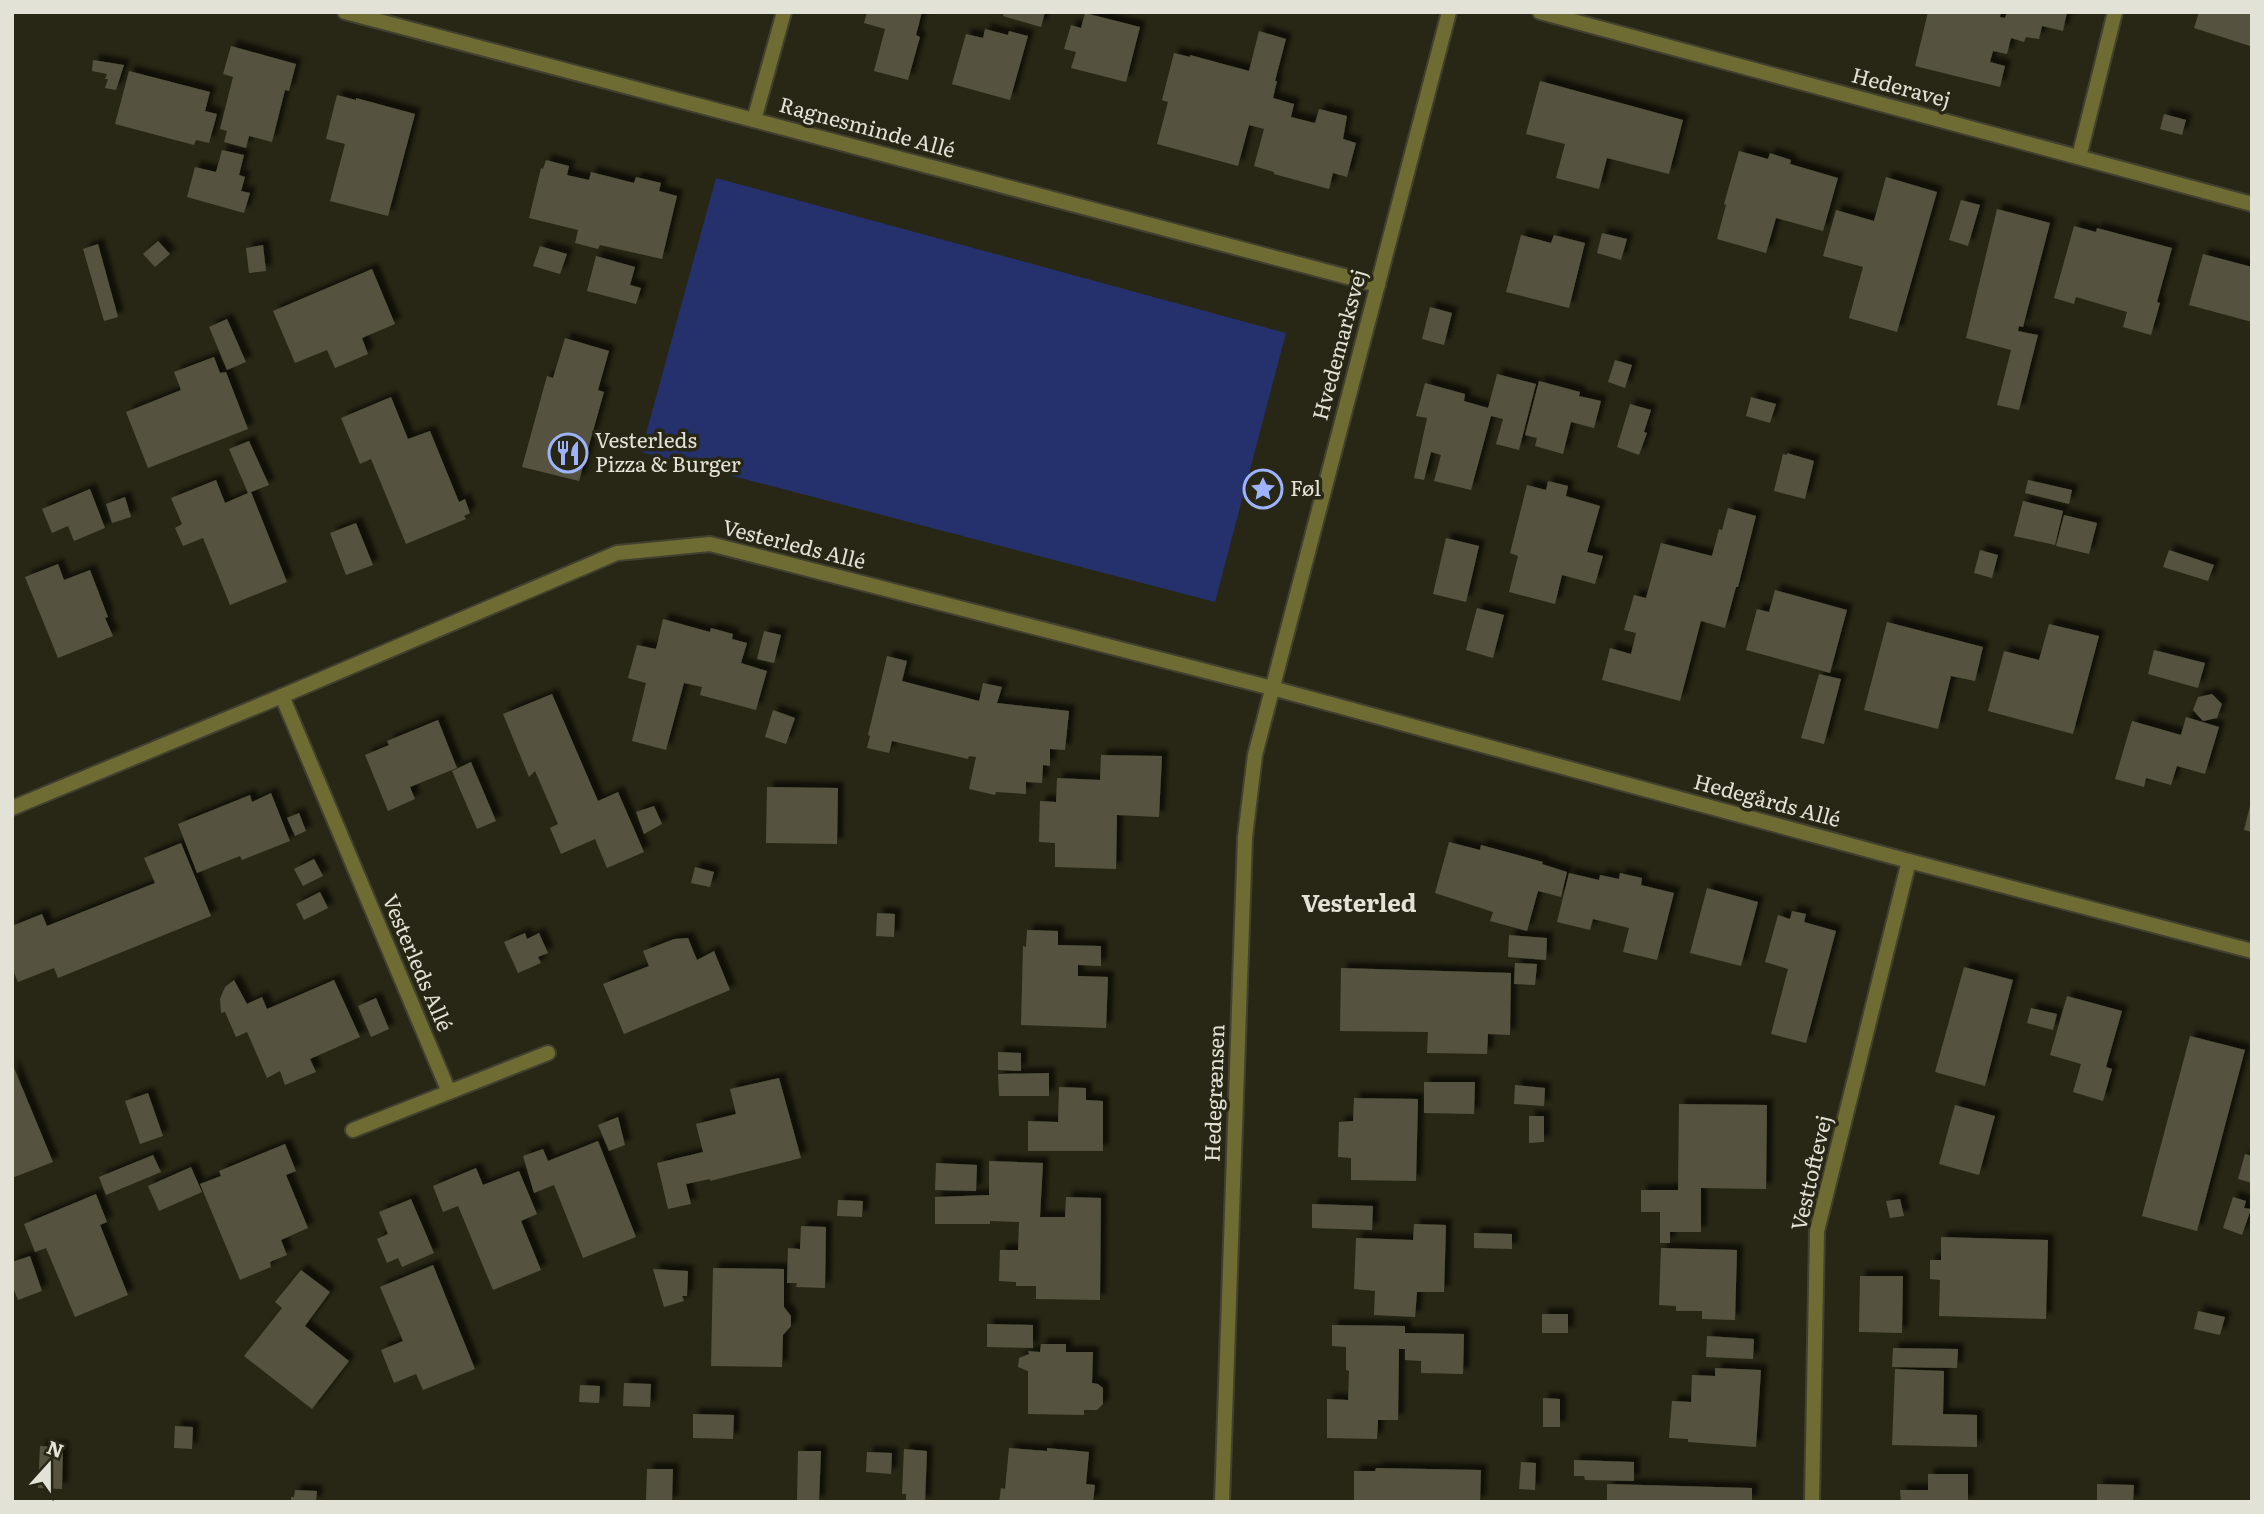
<svg xmlns="http://www.w3.org/2000/svg" width="2264" height="1514" font-family="Literata,serif">
  <defs>
    <filter id="shadow"><feDropShadow dx="6" dy="-6" stdDeviation="2" flood-color="#0009"/></filter>
  </defs>
  <rect width="100%" height="100%" fill="#282715"/>
  <polygon fill="#24316c" points="716,178 1286,333 1215,602 641,452"/>
  <g fill="#54533f" filter="url(#shadow)">
    <polygon points="867,12 922,12 916,35 920,37 908,80 874,71 885,29 864,23"/>
    <polygon points="1004,12 1045,12 1041,27 1003,16"/>
    <polygon points="1928,12 2001,12 2000,17 2005,18 2007,12 2067,12 2063,31 2042,26 2039,39 2026,37 2024,42 2011,38 2007,54 1993,51 1990,62 2005,66 2000,87 1915,66"/>
    <polygon points="2199,12 2252,12 2250,46 2194,28"/>
    <polygon points="1085,13 1140,27 1126,82 1071,68 1076,52 1064,49 1071,25 1081,28"/>
    <polygon points="985,29 1008,35 1009,31 1028,36 1010,100 952,84 966,34 983,38"/>
    <polygon points="1259,31 1286,39 1275,81 1277,81 1273,98 1294,104 1291,117 1315,123 1319,109 1347,116 1343,139 1356,143 1347,177 1333,173 1329,189 1274,174 1274,172 1254,166 1264,129 1249,125 1238,166 1157,144 1168,102 1162,100 1174,53 1190,57 1190,55 1249,71"/>
    <polygon points="231,46 296,64 289,91 285,90 272,142 249,136 246,148 224,142 227,131 220,129 233,77 223,74"/>
    <polygon points="93,60 124,65 116,90 105,88 108,79 105,79 107,74 92,71"/>
    <polygon points="129,71 210,92 205,111 217,114 209,143 196,140 194,145 115,124"/>
    <polygon points="1540,81 1683,120 1669,174 1607,158 1599,189 1556,178 1565,144 1526,134"/>
    <polygon points="337,95 356,100 356,98 415,114 388,216 330,201 345,144 326,139"/>
    <polygon points="2164,114 2186,120 2182,135 2160,129"/>
    <polygon points="222,150 244,155 239,175 245,177 241,191 250,193 244,213 187,197 195,167 216,172"/>
    <polygon points="1739,151 1768,159 1770,153 1791,160 1790,164 1838,178 1823,231 1776,218 1766,253 1717,239 1726,205 1724,204"/>
    <polygon points="546,160 569,166 567,175 589,180 591,172 634,183 636,177 661,183 659,191 677,196 662,259 600,245 598,249 575,243 578,230 529,218 541,168 543,169"/>
    <polygon points="1886,177 1937,192 1897,332 1849,318 1863,267 1823,256 1836,210 1874,221"/>
    <polygon points="1961,200 1980,205 1968,246 1949,240"/>
    <polygon points="1997,209 2050,223 2023,327 2019,326 2018,331 2038,335 2019,410 1997,405 2011,350 1966,338"/>
    <polygon points="2074,226 2096,232 2097,228 2172,248 2157,302 2160,303 2151,335 2123,327 2127,312 2076,297 2074,304 2054,298"/>
    <polygon points="1602,233 1627,239 1621,260 1597,253"/>
    <polygon points="1521,235 1551,243 1554,235 1585,243 1569,308 1506,292"/>
    <polygon points="158,241 170,254 155,267 143,254"/>
    <polygon points="98,244 118,317 104,321 83,249"/>
    <polygon points="263,245 266,271 249,273 246,248"/>
    <polygon points="540,246 567,254 560,274 533,266"/>
    <polygon points="2203,254 2252,267 2252,322 2189,305"/>
    <polygon points="596,256 635,267 630,285 641,288 636,304 587,291"/>
    <polygon points="372,269 395,324 362,338 368,354 335,368 327,350 295,363 273,311"/>
    <polygon points="1430,307 1452,313 1444,345 1422,339"/>
    <polygon points="227,319 246,362 227,370 209,327"/>
    <polygon points="565,338 609,351 598,390 604,392 579,481 522,467 547,376 553,378"/>
    <polygon points="214,357 220,373 226,372 248,429 148,468 126,412 181,390 174,372"/>
    <polygon points="1615,360 1632,365 1625,388 1608,382"/>
    <polygon points="1497,374 1536,384 1519,450 1496,444 1503,419 1491,416 1471,490 1434,481 1441,455 1431,452 1424,480 1414,478 1427,418 1416,416 1425,383 1465,394 1464,401 1488,408"/>
    <polygon points="1539,381 1580,392 1579,396 1601,401 1594,428 1571,422 1563,454 1535,446 1537,438 1525,435"/>
    <polygon points="391,397 408,439 430,431 459,502 465,499 470,513 464,516 466,519 406,544 371,459 360,464 341,418"/>
    <polygon points="1751,397 1776,404 1770,423 1746,416"/>
    <polygon points="1630,404 1651,410 1644,432 1647,433 1639,455 1617,447"/>
    <polygon points="249,441 269,485 251,492 287,582 230,605 203,538 183,546 175,528 182,524 171,498 216,480 225,503 248,493 229,449"/>
    <polygon points="1787,453 1814,461 1805,499 1774,491 1783,454 1787,455"/>
    <polygon points="2028,480 2072,490 2069,504 2025,493"/>
    <polygon points="1548,481 1568,486 1566,496 1600,506 1587,552 1603,556 1595,584 1562,575 1555,604 1509,592 1518,556 1510,553 1527,485 1546,490"/>
    <polygon points="90,489 105,528 74,541 68,526 52,533 42,509"/>
    <polygon points="125,497 131,517 112,523 106,504"/>
    <polygon points="2023,501 2063,511 2055,545 2014,536"/>
    <polygon points="1728,508 1756,516 1738,587 1736,587 1725,628 1701,621 1680,701 1602,680 1610,648 1631,654 1636,633 1624,630 1634,595 1646,598 1661,543 1712,556 1719,529 1722,530"/>
    <polygon points="2064,515 2097,523 2089,554 2056,546"/>
    <polygon points="356,523 373,565 346,575 330,533"/>
    <polygon points="1446,538 1479,546 1466,602 1433,594"/>
    <polygon points="1980,550 1998,555 1992,578 1974,573"/>
    <polygon points="2169,550 2214,565 2208,581 2163,567"/>
    <polygon points="58,564 64,580 90,570 108,617 105,618 113,636 58,658 25,577"/>
    <polygon points="1775,590 1847,610 1830,673 1746,650 1757,609 1769,612"/>
    <polygon points="1477,608 1504,615 1493,658 1466,650"/>
    <polygon points="663,619 710,632 711,628 733,634 732,639 747,643 741,663 767,671 756,710 700,695 702,687 684,683 666,750 632,741 646,683 628,678 637,645 656,649"/>
    <polygon points="1887,622 1983,647 1975,681 1951,676 1938,729 1864,710"/>
    <polygon points="2049,624 2099,636 2073,734 1988,711 2004,651 2039,660"/>
    <polygon points="764,631 781,635 774,663 757,659"/>
    <polygon points="2154,650 2205,663 2198,688 2148,674"/>
    <polygon points="887,656 907,661 902,681 979,701 983,683 1002,687 997,703 1069,711 1065,750 1050,749 1050,766 1043,765 1042,783 1026,782 1026,794 996,792 995,795 969,789 976,757 969,756 968,759 892,741 889,753 867,748 870,736 868,735"/>
    <polygon points="1819,674 1841,679 1824,744 1801,738"/>
    <polygon points="552,694 598,801 618,792 644,852 607,868 595,839 561,854 550,828 558,824 535,771 529,777 503,714"/>
    <polygon points="2212,694 2222,704 2217,718 2203,721 2193,710 2198,697"/>
    <polygon points="773,710 795,718 786,744 765,737"/>
    <polygon points="2186,717 2219,727 2205,774 2177,766 2171,785 2146,778 2144,787 2115,779 2132,721 2181,735"/>
    <polygon points="438,720 457,768 410,787 415,799 388,811 365,755 389,745 387,741"/>
    <polygon points="1101,755 1162,756 1159,817 1117,815 1116,869 1055,867 1055,843 1039,842 1040,801 1056,802 1057,778 1100,780"/>
    <polygon points="471,762 496,821 477,829 452,771"/>
    <polygon points="767,787 838,788 837,844 766,843"/>
    <polygon points="271,793 290,841 242,860 240,856 197,873 178,824 250,795 252,802"/>
    <polygon points="2251,802 2252,802 2252,832 2244,830"/>
    <polygon points="654,806 662,824 644,834 636,812"/>
    <polygon points="299,813 306,831 295,836 287,818"/>
    <polygon points="1449,842 1480,850 1481,845 1543,862 1542,864 1567,872 1561,897 1538,891 1527,931 1490,921 1493,912 1435,893"/>
    <polygon points="181,843 211,916 58,978 54,968 18,982 12,968 12,926 42,914 47,926 155,883 144,858"/>
    <polygon points="314,859 323,876 303,886 294,869"/>
    <polygon points="695,867 714,872 710,887 691,883"/>
    <polygon points="1569,873 1599,880 1600,875 1619,879 1620,873 1642,878 1641,885 1674,893 1657,960 1623,952 1629,928 1593,919 1590,930 1557,922"/>
    <polygon points="1707,888 1758,902 1741,966 1690,953"/>
    <polygon points="320,892 328,908 304,920 296,904"/>
    <polygon points="1792,911 1806,914 1804,922 1836,931 1806,1043 1771,1034 1788,969 1765,962 1778,915 1790,919"/>
    <polygon points="877,913 895,914 894,937 876,936"/>
    <polygon points="1027,930 1058,931 1058,945 1101,946 1101,966 1078,965 1078,976 1108,977 1106,1028 1021,1025 1023,946 1026,947"/>
    <polygon points="525,933 527,939 539,933 548,953 538,957 541,963 518,973 504,942"/>
    <polygon points="1509,935 1547,938 1546,960 1508,957"/>
    <polygon points="688,938 697,960 714,951 730,990 624,1034 603,984 649,966 643,951 674,939"/>
    <polygon points="1515,963 1537,964 1535,985 1514,984"/>
    <polygon points="1964,967 2013,980 1985,1086 1935,1072"/>
    <polygon points="1341,968 1511,973 1510,1035 1488,1034 1487,1054 1427,1053 1428,1032 1340,1031"/>
    <polygon points="234,980 247,1004 262,997 267,1009 334,980 360,1037 310,1059 316,1072 285,1085 280,1071 267,1078 247,1032 236,1037 225,1012 221,1013 220,999 225,987"/>
    <polygon points="2067,996 2122,1011 2106,1067 2112,1069 2103,1101 2073,1092 2081,1064 2050,1055"/>
    <polygon points="376,998 389,1029 371,1037 358,1006"/>
    <polygon points="2031,1008 2057,1014 2053,1030 2027,1023"/>
    <polygon points="2190,1036 2245,1050 2197,1231 2142,1216"/>
    <polygon points="998,1052 1021,1053 1021,1071 998,1070"/>
    <polygon points="12,1063 53,1162 12,1178"/>
    <polygon points="1049,1073 1049,1096 999,1096 998,1074"/>
    <polygon points="779,1078 801,1158 710,1181 710,1179 686,1184 691,1204 668,1209 657,1163 703,1152 696,1124 736,1114 730,1089"/>
    <polygon points="1424,1082 1475,1082 1474,1114 1424,1113"/>
    <polygon points="1515,1085 1545,1088 1544,1106 1514,1104"/>
    <polygon points="1059,1087 1086,1088 1086,1100 1103,1101 1103,1151 1028,1151 1028,1121 1058,1122"/>
    <polygon points="148,1093 163,1136 140,1144 125,1101"/>
    <polygon points="1354,1098 1418,1099 1416,1181 1351,1180 1351,1158 1338,1157 1339,1122 1353,1121"/>
    <polygon points="1679,1104 1767,1105 1766,1189 1701,1188 1701,1232 1670,1232 1670,1243 1660,1243 1660,1212 1641,1212 1641,1190 1678,1190"/>
    <polygon points="1955,1105 1995,1116 1979,1175 1939,1164"/>
    <polygon points="1529,1116 1544,1116 1544,1142 1529,1143"/>
    <polygon points="618,1117 625,1145 609,1151 598,1125"/>
    <polygon points="598,1141 636,1237 583,1258 554,1185 534,1193 523,1156 543,1149 548,1161"/>
    <polygon points="285,1144 296,1171 286,1175 308,1228 281,1240 287,1255 270,1262 271,1267 240,1280 200,1184 221,1176 219,1171"/>
    <polygon points="2245,1154 2252,1156 2252,1183 2238,1179"/>
    <polygon points="153,1155 161,1172 106,1195 99,1177"/>
    <polygon points="989,1161 1043,1163 1040,1217 1065,1217 1066,1197 1101,1198 1100,1300 1036,1299 1036,1286 1016,1286 1016,1282 999,1281 1000,1250 1018,1250 1019,1222 990,1221 990,1224 935,1224 935,1197 989,1195"/>
    <polygon points="936,1163 977,1165 976,1191 935,1190"/>
    <polygon points="191,1167 202,1192 159,1211 148,1186"/>
    <polygon points="476,1168 483,1185 519,1171 537,1214 521,1221 541,1270 493,1290 458,1206 443,1212 433,1186"/>
    <polygon points="96,1194 107,1222 100,1225 128,1295 75,1317 46,1248 35,1252 24,1224"/>
    <polygon points="2233,1197 2246,1201 2244,1208 2251,1209 2242,1235 2223,1228"/>
    <polygon points="411,1199 434,1253 402,1267 398,1258 387,1263 377,1239 388,1234 379,1212"/>
    <polygon points="1900,1199 1904,1216 1890,1218 1886,1201"/>
    <polygon points="838,1200 863,1201 862,1217 837,1216"/>
    <polygon points="1312,1204 1373,1206 1372,1230 1312,1228"/>
    <polygon points="1414,1224 1446,1225 1444,1292 1417,1292 1415,1317 1374,1315 1375,1291 1354,1289 1356,1238 1413,1240"/>
    <polygon points="801,1226 826,1227 825,1288 796,1287 797,1283 787,1283 788,1248 800,1249"/>
    <polygon points="1474,1233 1512,1234 1512,1249 1474,1248"/>
    <polygon points="1941,1237 2048,1240 2046,1319 1939,1316 1940,1280 1930,1279 1930,1260 1941,1260"/>
    <polygon points="1661,1248 1737,1250 1735,1320 1702,1319 1702,1311 1676,1311 1676,1306 1659,1305"/>
    <polygon points="30,1256 42,1291 18,1300 12,1285 12,1262"/>
    <polygon points="433,1265 475,1369 423,1390 416,1374 394,1383 381,1350 403,1341 380,1287"/>
    <polygon points="713,1268 784,1269 784,1307 791,1316 791,1326 783,1335 782,1367 711,1366"/>
    <polygon points="653,1269 688,1271 687,1296 682,1296 684,1301 664,1307"/>
    <polygon points="301,1270 330,1292 305,1326 349,1361 312,1409 244,1356 282,1308 275,1302"/>
    <polygon points="1860,1276 1903,1276 1902,1333 1859,1332"/>
    <polygon points="2198,1311 2225,1317 2220,1335 2194,1329"/>
    <rect x="1542" y="1314" width="26" height="19"/>
    <polygon points="987,1324 1033,1325 1033,1348 987,1347"/>
    <polygon points="1332,1325 1405,1326 1405,1333 1464,1334 1463,1374 1421,1373 1421,1361 1405,1360 1405,1349 1399,1349 1398,1420 1378,1420 1377,1439 1327,1438 1327,1399 1348,1400 1349,1371 1346,1370 1346,1347 1332,1346"/>
    <polygon points="1707,1336 1754,1339 1753,1359 1706,1357"/>
    <polygon points="1041,1344 1066,1344 1066,1352 1093,1352 1092,1383 1098,1384 1103,1388 1103,1404 1097,1410 1084,1410 1084,1415 1028,1414 1028,1371 1018,1367 1019,1358 1029,1354 1028,1351 1040,1352"/>
    <polygon points="1893,1348 1958,1349 1957,1368 1892,1367"/>
    <polygon points="1715,1368 1761,1370 1756,1447 1688,1442 1688,1439 1669,1438 1672,1401 1691,1402 1692,1375 1715,1376"/>
    <polygon points="1895,1369 1944,1371 1943,1414 1977,1415 1977,1447 1892,1445"/>
    <polygon points="624,1383 651,1384 650,1407 623,1406"/>
    <polygon points="580,1385 600,1386 599,1403 579,1402"/>
    <polygon points="1543,1398 1560,1399 1560,1427 1543,1427"/>
    <polygon points="693,1414 734,1415 733,1439 693,1438"/>
    <polygon points="175,1426 193,1427 192,1449 174,1448"/>
    <polygon points="40,1446 63,1447 62,1489 38,1488"/>
    <polygon points="1009,1448 1047,1451 1047,1448 1089,1452 1086,1484 1095,1485 1093,1502 999,1502 1001,1488 1005,1489"/>
    <polygon points="904,1449 927,1451 925,1502 906,1502 906,1494 902,1494"/>
    <polygon points="798,1451 821,1451 819,1502 797,1502"/>
    <polygon points="867,1452 892,1453 891,1474 866,1472"/>
    <polygon points="1574,1460 1634,1462 1634,1481 1585,1480 1584,1476 1574,1476"/>
    <polygon points="1521,1462 1536,1463 1535,1490 1519,1489"/>
    <polygon points="1376,1468 1481,1470 1480,1502 1354,1502 1354,1471 1375,1471"/>
    <polygon points="647,1469 673,1469 672,1502 646,1502"/>
    <polygon points="1928,1474 1968,1474 1968,1502 1901,1502 1900,1490 1928,1490"/>
    <polygon points="1607,1484 1752,1488 1752,1502 1607,1502"/>
    <polygon points="2097,1484 2134,1485 2133,1502 2097,1502"/>
    <polygon points="295,1490 317,1491 316,1502 291,1502 291,1497 294,1497"/>
  </g>
  <g fill="none" stroke-linecap="round" stroke-linejoin="round">
    <defs>
      <g id="minor">
        <polyline points="345,12 1378,285"/>
        <polyline points="1540,12 2252,204"/>
        <polyline points="754,120 784,12"/>
        <polyline points="2079,157 2115,12"/>
        <polyline points="282,696 449,1092"/>
        <polyline points="12,808 282,696 617,553 710,544 1272,688 1909,861 2252,951"/>
        <polyline points="353,1130 548,1053"/>
        <polyline points="1222,1502 1245,837 1255,755 1449,12"/>
        <polyline points="1812,1502 1817,1231 1909,861"/>
      </g>
    </defs>
    <use href="#minor" stroke="#424130" stroke-width="18"/>
    <use href="#minor" stroke="#6e6b33" stroke-width="14"/>
  </g>
  <defs>
    <symbol id="restaurant-ring" viewBox="-11 -11 22 22"><circle r="9.5" fill="#282715" stroke="#9db4fd" stroke-width="1.5"/><path d="M-5-6h1v4h1v-4h1v4h1v-4h1v5L-1.5 .5V6h-2V.5L-5-1ZM5-6V6H3V1.5H1.5Q1.5-4 5-6Z" fill="#9db4fd"/></symbol>
    <symbol id="sight-ring" viewBox="-11 -11 22 22"><circle r="9.5" fill="#282715" stroke="#9db4fd" stroke-width="1.5"/><path d="M0-6L1.8-2.2L6-1.7L2.9 1.2L3.7 5.4L0 3.3L-3.7 5.4L-2.9 1.2L-6-1.7L-1.8-2.2Z" fill="#9db4fd"/></symbol>
  </defs>
  <g fill-rule="evenodd">
    <use href="#restaurant-ring" x="546" y="431" width="44" height="44"/>
    <use href="#sight-ring" x="1241" y="467" width="44" height="44"/>
  </g>
  <g text-anchor="middle" stroke-width="7" stroke-linejoin="round" paint-order="stroke">
    <g font-size="21" fill="#e2e2d7" stroke="#282715">
      <text transform="translate(1901 88) rotate(15)" y="7">Hederavej</text>
      <text transform="translate(867 128) rotate(15)" y="7">Ragnesminde Allé</text>
      <text transform="translate(1340 345) rotate(-75)" y="7">Hvedemarksvej</text>
      <text transform="translate(794 545) rotate(14)" y="7">Vesterleds Allé</text>
      <text transform="translate(1767 801) rotate(15)" y="7">Hedegårds Allé</text>
      <text transform="translate(417 963) rotate(67)" y="7">Vesterleds Allé</text>
      <text transform="translate(1215 1093) rotate(-88)" y="7">Hedegrænsen</text>
      <text transform="translate(1812 1173) rotate(-77)" y="7">Vesttoftevej</text>
    </g>
    <g font-size="21" fill="#e2e2d7" stroke="#282715" text-anchor="start">
      <text x="595" y="448">Vesterleds<tspan x="595" dy="24">Pizza &amp; Burger</tspan></text>
      <text x="1290" y="496">Føl</text>
    </g>
    <g font-size="24" font-weight="bold" fill="#e2e2d7" stroke="#282715">
      <text x="1359" y="912">Vesterled</text>
    </g>
  </g>
  <rect width="2264" height="1514" fill="none" stroke="#e2e2d7" stroke-width="28"/>
  <g transform="translate(49 1465) rotate(21)" stroke="#282715" stroke-width="5" paint-order="stroke">
  <path d="M0-5L12 26L0 18L-12 26Z" fill="#e2e2d7"/>
  <text y="-10" font-size="19" font-weight="bold" text-anchor="middle" fill="#e2e2d7">N</text>
  </g>
</svg>
